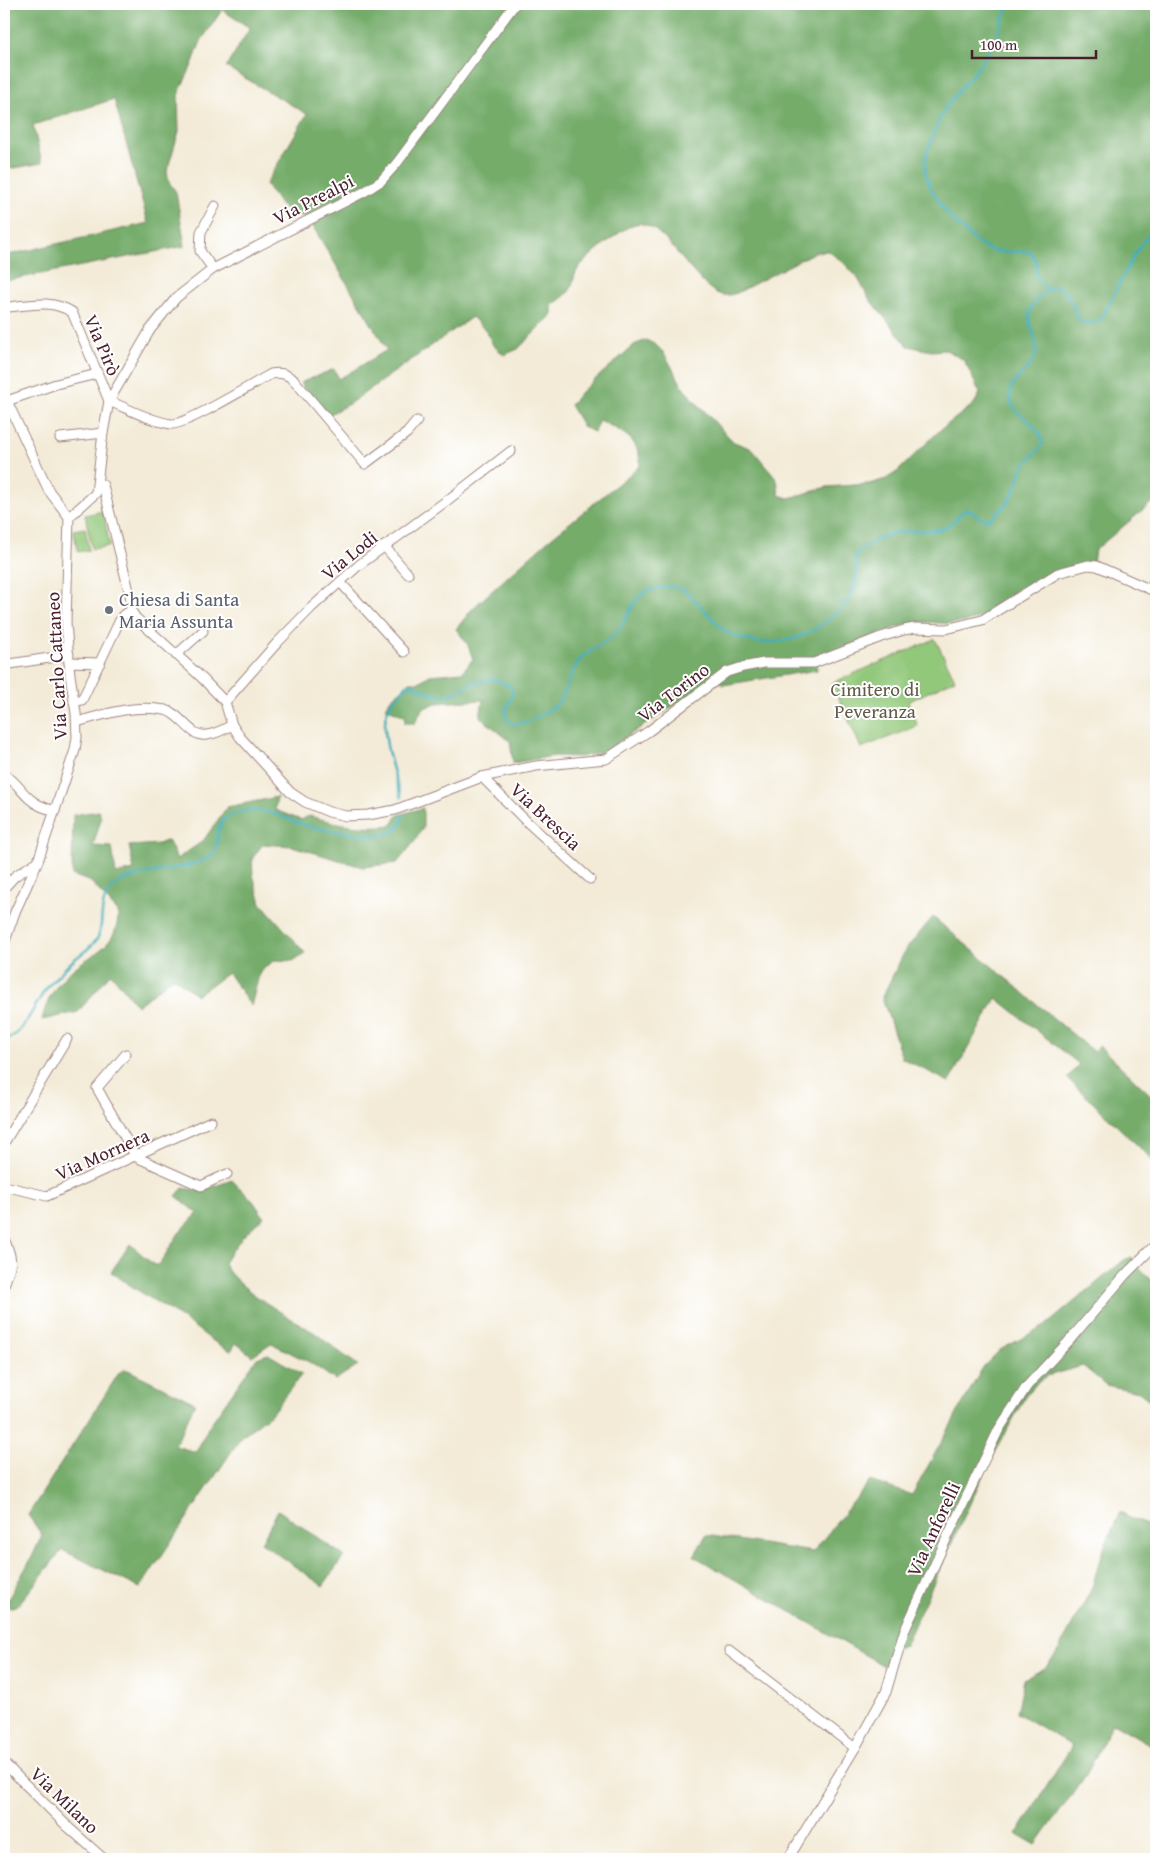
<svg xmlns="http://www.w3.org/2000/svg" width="1160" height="1863" font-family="'Gentium Book Plus',serif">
  <rect width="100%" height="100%" fill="#fff"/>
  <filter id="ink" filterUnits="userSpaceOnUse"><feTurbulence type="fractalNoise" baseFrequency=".02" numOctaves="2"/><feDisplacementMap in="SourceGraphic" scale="10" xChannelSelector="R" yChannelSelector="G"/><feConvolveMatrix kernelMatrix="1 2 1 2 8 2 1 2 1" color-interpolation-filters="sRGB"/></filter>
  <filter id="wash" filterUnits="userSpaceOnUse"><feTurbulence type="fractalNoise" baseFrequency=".0096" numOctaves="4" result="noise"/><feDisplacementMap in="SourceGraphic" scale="20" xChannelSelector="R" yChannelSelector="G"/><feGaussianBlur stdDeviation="1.12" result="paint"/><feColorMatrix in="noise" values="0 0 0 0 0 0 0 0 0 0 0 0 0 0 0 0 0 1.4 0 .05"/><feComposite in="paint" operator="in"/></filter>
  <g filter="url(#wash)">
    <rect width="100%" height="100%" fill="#f3ebd7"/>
    <g fill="#92c87a" stroke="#6e7452">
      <polygon points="103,511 110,546 92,549 85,515"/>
      <polygon points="85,528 89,550 78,552 73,530"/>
      <polygon points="935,639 955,679 908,702 918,726 861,748 832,683"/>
    </g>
    <g fill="#75ac6a" stroke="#60664a">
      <path d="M 4,4 L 1156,4 L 1156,499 L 1095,550 L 1093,562 C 1069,568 1051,573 1029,585 C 1009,597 992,614 970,621 C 955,625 940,623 925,622 C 915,622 905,625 895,628 L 816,658 L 817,670 L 723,685 L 716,678 L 605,751 L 580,757 L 555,756 L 513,763 L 510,741 L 480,717 L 483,700 L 436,703 L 422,709 L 415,723 L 405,723 L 405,716 L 386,708 L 390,700 L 410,682 L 419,682 L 430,675 L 462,672 L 473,659 L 467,643 L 456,629 L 473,608 L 545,543 L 640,466 C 641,438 620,431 599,420 L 594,432 L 583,427 L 570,405 L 581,392 L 634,345 L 646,340 L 656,345 L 664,353 L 684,389 L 721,429 L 734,442 L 752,449 L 777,479 L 779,495 L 788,498 L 793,497 L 827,487 L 869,484 L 886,479 L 897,472 L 940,430 L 974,404 L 980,393 L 964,360 L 946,350 L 931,351 L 908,346 L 870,300 L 857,277 L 842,261 L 828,251 L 815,252 L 737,293 C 733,294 727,296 722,295 C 695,289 663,217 635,224 C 624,227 584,259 578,269 C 573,275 574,284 570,290 C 566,296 558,301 552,305 L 552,315 L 518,349 L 504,355 L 493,345 L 486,331 L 472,317 L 349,404 L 326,416 L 300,383 L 334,369 L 339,379 L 387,350 L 309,220 L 281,206 L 266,184 L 307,114 L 226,67 L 250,28 L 222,10 L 201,41 L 192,65 L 178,95 L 179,131 L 167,171 L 169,182 L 176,192 L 185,246 L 4,281 L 4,256 L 148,223 L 114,99 L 33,125 L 42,163 L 9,169 L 4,148 Z"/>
      <path d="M 277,797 L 275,810 L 301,820 L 309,816 C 339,824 361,829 392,825 L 398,815 L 423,808 L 423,827 L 415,841 L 397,863 L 362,867 L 292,846 L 263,844 L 252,859 L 253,875 L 261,903 L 305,953 L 293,961 L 275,960 L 260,971 L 251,1006 L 228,973 L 197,995 L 173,977 L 137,1006 L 111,973 L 78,1012 L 42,1020 C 45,1002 57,982 72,970 C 94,952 119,946 118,912 L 91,882 L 72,875 L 73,815 L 99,811 L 101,819 L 93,846 L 112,847 L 116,874 L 134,870 L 129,846 L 159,844 L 168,840 L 177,859 L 203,841 L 227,807 Z"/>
      <polygon points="933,917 1094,1052 1099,1046 1156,1100 1156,1163 1067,1078 1079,1064 996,998 949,1082 902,1058 882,997 906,949"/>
      <path d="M 232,1180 L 253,1201 L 264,1217 C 247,1231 236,1243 224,1263 C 232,1287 295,1320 318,1335 C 331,1345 344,1356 358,1365 L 335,1380 L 311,1363 L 271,1343 L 252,1356 L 236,1343 L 231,1351 C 214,1344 201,1331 186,1321 C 161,1304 135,1290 111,1272 L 130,1244 L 154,1265 L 159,1265 L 179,1233 L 198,1213 L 176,1196 L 183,1188 L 201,1191 Z"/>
      <polygon points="1131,1257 1156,1287 1156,1397 1152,1402 1139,1392 1106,1385 1083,1366 1047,1376 1037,1383 1025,1397 985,1471 905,1645 893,1649 884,1666 694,1556 706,1535 813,1552 870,1481 912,1495 983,1367 1000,1350 1045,1326 1124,1260"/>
      <polygon points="268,1354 302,1374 271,1414 242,1436 140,1588 62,1550 18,1605 9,1608 7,1601 32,1557 42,1535 28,1515 119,1373 123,1370 128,1370 195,1403 175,1446 196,1452 209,1426 257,1358"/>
      <polygon points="278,1510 344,1556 323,1586 261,1543"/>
      <polygon points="1120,1512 1156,1530 1156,1748 1113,1723 1086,1775 1036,1845 1017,1834 1072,1746 1017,1713 1024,1679 1045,1668 1057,1653 1092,1588 1102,1552"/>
    </g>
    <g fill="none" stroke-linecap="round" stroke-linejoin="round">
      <g stroke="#41afbd" stroke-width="2.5">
        <path d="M 1012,4 C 1000,17 1000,32 991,48 C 980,70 959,87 945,109 C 941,115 939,122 936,129 C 923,158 919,172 938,200 C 943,207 947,215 954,221 C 987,252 984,254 1030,251 L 1036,261 L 1036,276 L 1047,290"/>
        <path d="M 401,797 C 395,775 378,730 388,710 C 391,701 401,693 407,685 L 411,684 L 432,694 L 443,696 L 450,695 L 473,683 L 495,679 L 510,686 L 513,693 C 511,700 503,711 506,718 C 513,735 555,709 561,699 C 568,688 570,672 579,661 C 589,648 606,644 617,632 C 627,621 633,598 645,592 C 654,588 673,584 682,589 C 694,596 711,619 723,629 C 733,637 745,640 757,642 C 793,645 820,631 844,605 C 857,590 859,574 855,555 C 867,544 881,535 898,532 C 912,530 927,532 941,529 C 954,526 957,514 968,509 L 982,519 L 990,519 L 1007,504 L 1017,486 L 1021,470 L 1042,445 C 1042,441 1041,436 1039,433 C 1032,421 1013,414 1010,398 C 1008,381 1028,372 1034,359 C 1047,333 1004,317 1054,286 C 1071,290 1072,309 1080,321 L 1090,324 L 1101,320 L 1135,253 L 1156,225"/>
        <path d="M 4,1040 C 22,1037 34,1006 44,992 C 52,980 64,969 75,959 C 82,953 92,947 97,939 C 105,927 97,905 111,889 C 128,869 186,873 211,856 C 226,846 203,817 246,811 C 270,807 289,822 311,827 C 332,832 354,833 375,836 C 390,834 401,831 403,815"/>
      </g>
    </g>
  </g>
  <g filter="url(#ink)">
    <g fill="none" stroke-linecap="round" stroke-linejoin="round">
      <defs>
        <g id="minor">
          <polyline points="213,269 200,251 201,232 215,206"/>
          <path d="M 4,305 L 8,307 C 32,305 50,299 72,312 L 109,401"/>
          <polyline points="7,401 49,491 69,517"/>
          <path d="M 109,401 C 129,409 150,421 171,424 C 185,426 254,383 271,374 C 281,372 286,374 294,380 L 365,464 L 407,433 L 417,421"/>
          <polyline points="4,402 56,384 97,374"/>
          <polyline points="60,438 103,433"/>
          <polyline points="98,483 103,485 131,599 131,611 136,618 201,677 225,702 232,725 240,737 290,792 305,802 329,812 346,816 368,815 395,810 482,777 536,766 606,759 649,731 727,672 743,667 764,663 814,663 881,637 904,630 915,628 946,629 982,620 1058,573 1088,565 1097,566 1156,592"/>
          <polyline points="384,546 408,574"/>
          <polyline points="340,582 404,652"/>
          <polyline points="176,655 203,631"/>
          <polyline points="69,662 100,663"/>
          <polyline points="10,664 69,655"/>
          <polyline points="74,702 82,700 119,622 123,615 131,611"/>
          <polyline points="225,702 277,643 311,608 359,565 449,499 511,451"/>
          <path d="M 77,722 C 105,714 135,704 165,710 C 181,713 190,738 207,735 C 215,734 225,729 232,725"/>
          <path d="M 4,775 C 16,780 20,791 30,799 C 37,806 46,808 55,811"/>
          <polyline points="482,777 526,821 590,879"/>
          <polyline points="4,888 15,876 38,861"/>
          <polyline points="4,944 15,912 38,861 75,750 77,737 76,713 70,675 66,622 69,517 96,493 103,433 109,401 150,330 176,298 213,269 364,192 381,181 397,163 515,4"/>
          <polyline points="126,1054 97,1088 136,1157 201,1186 227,1174"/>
          <polyline points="4,1143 67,1039"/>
          <polyline points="4,1186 47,1196 211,1121"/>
          <path d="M 4,1239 C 14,1261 12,1263 4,1285"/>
          <polyline points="729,1651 855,1748"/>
          <polyline points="4,1763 68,1827 104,1859"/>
          <polyline points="788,1859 855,1748 886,1692 904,1632 945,1542 999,1429 1027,1386 1068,1342 1125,1275 1156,1244"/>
        </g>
      </defs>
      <use href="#minor" stroke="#9e8581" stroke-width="11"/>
      <use href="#minor" stroke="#fff" stroke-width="9"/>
    </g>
  </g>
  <circle fill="#6b7280" stroke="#fff" stroke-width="2" cx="109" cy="610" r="5"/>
  <g text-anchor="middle" stroke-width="4" stroke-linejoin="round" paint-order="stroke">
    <g font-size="19" fill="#4a1f2b" stroke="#fff">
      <text transform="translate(313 199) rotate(-27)" y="7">Via Prealpi</text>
      <text transform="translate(103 345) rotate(67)" y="7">Via Pirò</text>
      <text transform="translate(349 555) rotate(-39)" y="7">Via Lodi</text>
      <text transform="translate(56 666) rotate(-93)" y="7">Via Carlo Cattaneo</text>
      <text transform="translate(673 692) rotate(-37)" y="7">Via Torino</text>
      <text transform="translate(546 816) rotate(43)" y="7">Via Brescia</text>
      <text transform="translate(102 1154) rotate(-24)" y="7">Via Mornera</text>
      <text transform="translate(933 1529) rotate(-65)" y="7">Via Anforelli</text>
      <text transform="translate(65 1800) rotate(44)" y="7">Via Milano</text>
    </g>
    <g font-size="19" fill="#5b616d" stroke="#fff" text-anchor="start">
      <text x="119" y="606">Chiesa di Santa<tspan x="119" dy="22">Maria Assunta</tspan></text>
    </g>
    <g font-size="19" fill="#635a47" stroke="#fff">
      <text x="875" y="696">Cimitero di<tspan x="875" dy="22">Peveranza</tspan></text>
    </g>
  </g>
  <rect width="1160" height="1863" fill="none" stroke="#fff" stroke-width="20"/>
  <path d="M972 50v8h124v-8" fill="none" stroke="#4a1f2b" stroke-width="2.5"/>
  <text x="980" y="50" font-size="15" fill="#4a1f2b" stroke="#ffffff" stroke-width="4" paint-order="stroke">100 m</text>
</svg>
